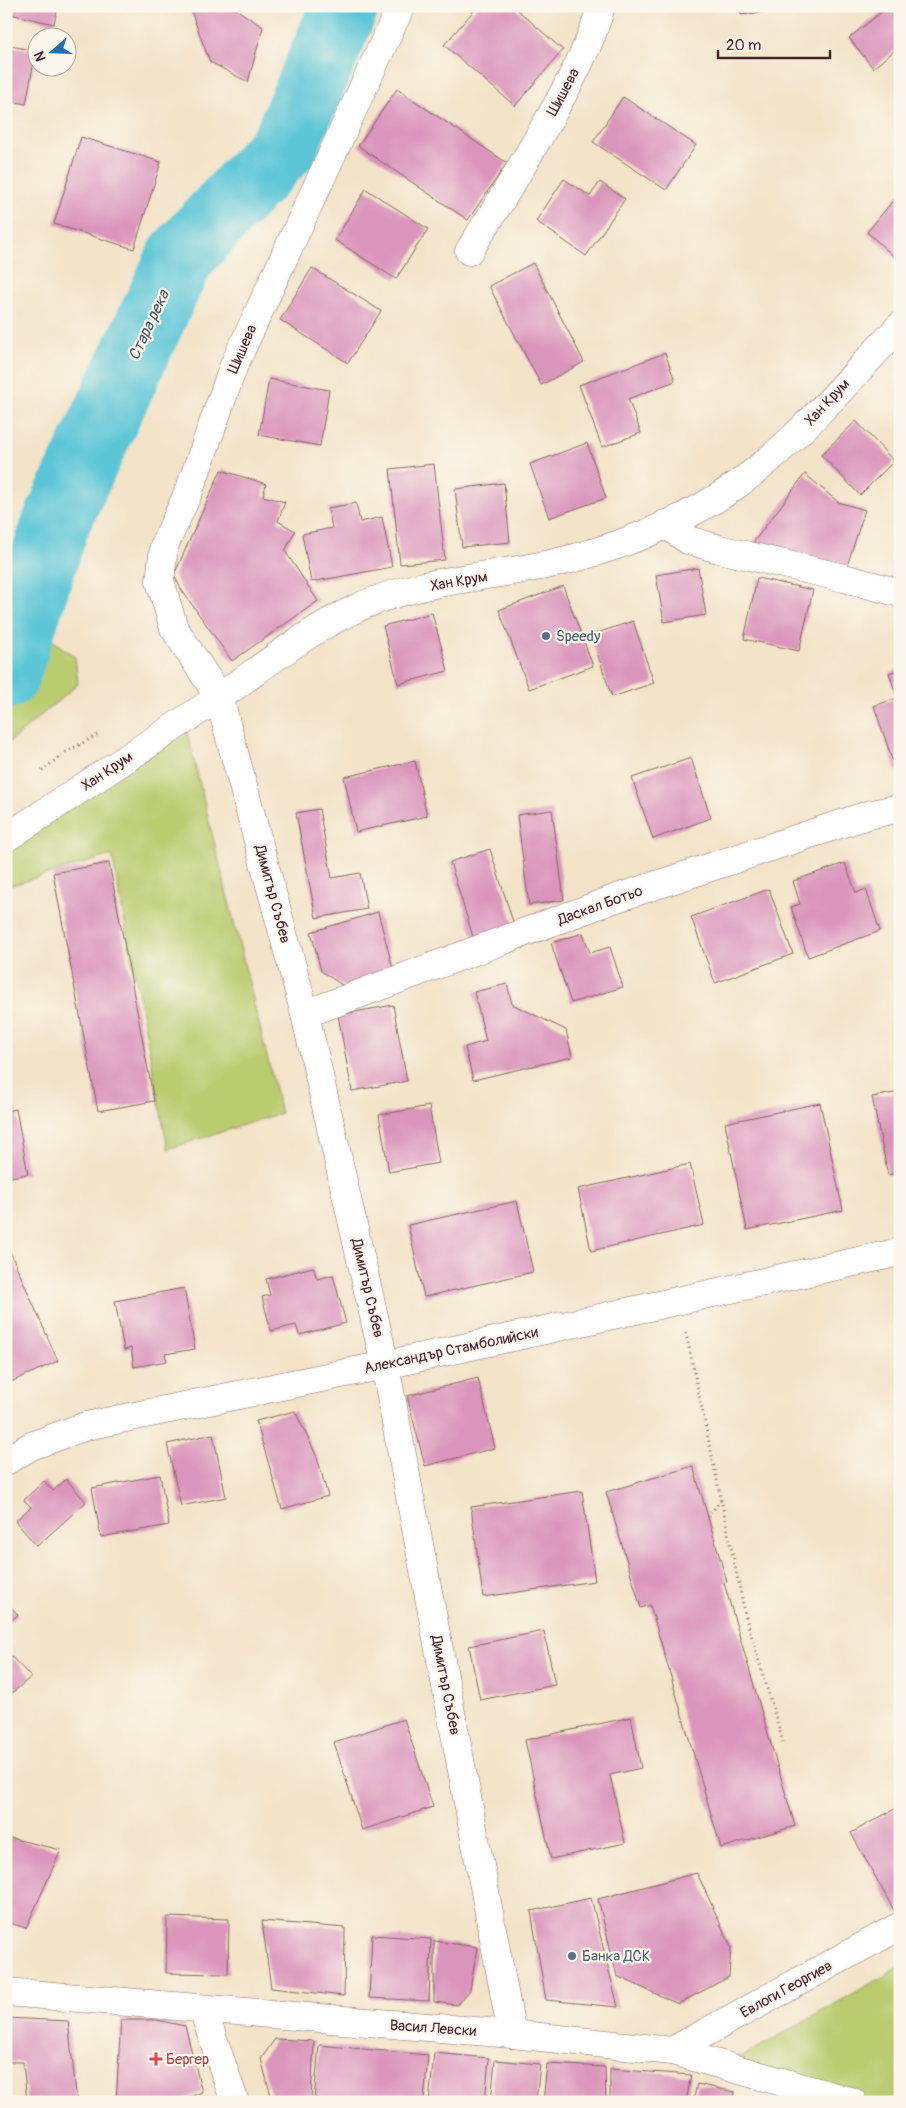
<svg xmlns="http://www.w3.org/2000/svg" width="906" height="2108" font-family="Pangolin,sans-serif">
  <rect width="100%" height="100%" fill="#fbf7ec"/>
  <filter id="ink" filterUnits="userSpaceOnUse"><feTurbulence type="fractalNoise" baseFrequency=".02" numOctaves="2"/><feDisplacementMap in="SourceGraphic" scale="10" xChannelSelector="R" yChannelSelector="G"/><feConvolveMatrix kernelMatrix="1 2 1 2 8 2 1 2 1" color-interpolation-filters="sRGB"/></filter>
  <filter id="wash" filterUnits="userSpaceOnUse"><feTurbulence type="fractalNoise" baseFrequency=".0096" numOctaves="4" result="noise"/><feDisplacementMap in="SourceGraphic" scale="20" xChannelSelector="R" yChannelSelector="G"/><feGaussianBlur stdDeviation="1.12" result="paint"/><feColorMatrix in="noise" values="0 0 0 0 0 0 0 0 0 0 0 0 0 0 0 0 0 1.4 0 .05"/><feComposite in="paint" operator="in"/></filter>
  <g filter="url(#wash)">
    <rect width="100%" height="100%" fill="#f3e3c8"/>
    <g fill="#b9cc70" stroke="#82764e">
      <polygon points="12,610 75,657 78,684 6,745 6,615"/>
      <polygon points="184,720 281,1113 168,1149 112,855 6,887 6,837"/>
      <polygon points="900,1967 900,2102 853,2102 724,2067"/>
    </g>
    <g fill="none" stroke-linecap="round" stroke-linejoin="round">
      <polyline stroke="#5cc6d7" stroke-width="68" points="6,675 56,523 181,256 284,146 345,6"/>
    </g>
    <g id="blocks">
      <g fill="#da95bc">
        <polygon points="6,6 58,6 54,24 6,13"/>
        <polygon points="194,6 231,6 263,27 248,82 210,62 192,14"/>
        <polygon points="478,6 513,6 563,50 515,106 444,45"/>
        <polygon points="740,6 776,6 777,10 741,15"/>
        <polygon points="889,6 900,6 900,46 873,68 849,38"/>
        <polygon points="6,45 36,51 26,104 6,100"/>
        <polygon points="397,89 507,163 468,220 358,146"/>
        <polygon points="623,97 696,145 666,190 593,142"/>
        <polygon points="81,137 161,162 134,249 54,224"/>
        <polygon points="564,179 590,196 600,182 625,199 586,256 536,221"/>
        <polygon points="366,189 428,229 396,279 335,240"/>
        <polygon points="896,197 900,197 900,262 867,232"/>
        <polygon points="533,263 584,362 541,385 489,286"/>
        <polygon points="312,268 381,311 348,363 280,320"/>
        <polygon points="665,353 675,381 628,399 641,433 602,447 579,385"/>
        <polygon points="269,379 329,390 320,446 259,435"/>
        <polygon points="856,421 894,461 860,495 821,455"/>
        <polygon points="587,443 606,498 549,518 530,464"/>
        <polygon points="434,464 445,560 400,564 390,469"/>
        <polygon points="221,470 266,484 263,496 285,502 278,521 295,531 285,551 318,601 232,661 181,589 174,575"/>
        <polygon points="805,474 838,502 865,510 846,569 752,544"/>
        <polygon points="504,483 510,542 462,547 455,489"/>
        <polygon points="356,503 360,522 382,517 392,567 311,582 302,534 332,528 328,508"/>
        <polygon points="698,568 706,615 664,622 656,575"/>
        <polygon points="757,578 813,590 799,651 744,639"/>
        <polygon points="563,586 593,666 529,689 499,610"/>
        <polygon points="432,613 448,671 398,684 383,626"/>
        <polygon points="633,621 654,683 612,697 591,635"/>
        <polygon points="900,669 900,769 896,771 874,706 897,698 889,673"/>
        <polygon points="691,758 711,818 653,839 632,778"/>
        <polygon points="415,761 427,816 356,832 344,777"/>
        <polygon points="319,809 332,878 360,873 367,909 316,918 296,813"/>
        <polygon points="552,810 564,900 529,905 517,815"/>
        <polygon points="490,849 515,928 474,940 450,862"/>
        <polygon points="109,863 154,1101 98,1111 53,873"/>
        <polygon points="845,863 856,893 866,889 880,931 808,957 791,907 800,904 793,881"/>
        <polygon points="769,889 793,954 715,983 691,917"/>
        <polygon points="378,912 395,976 348,989 321,971 311,932"/>
        <polygon points="583,933 590,953 610,947 623,987 571,1003 551,943"/>
        <polygon points="507,984 512,1004 566,1030 572,1057 473,1080 465,1047 486,1041 474,992"/>
        <polygon points="393,1005 407,1081 352,1091 338,1015"/>
        <polygon points="900,1092 900,1172 888,1175 872,1097"/>
        <polygon points="820,1103 843,1210 747,1230 725,1123"/>
        <polygon points="429,1106 439,1163 389,1172 379,1115"/>
        <polygon points="16,1109 28,1174 6,1178 6,1111"/>
        <polygon points="690,1164 704,1225 591,1251 578,1189"/>
        <polygon points="517,1201 533,1272 424,1297 408,1225"/>
        <polygon points="8,1247 58,1361 6,1384 6,1248"/>
        <polygon points="313,1267 317,1279 333,1275 346,1323 299,1335 296,1325 271,1331 262,1297 270,1295 266,1279"/>
        <polygon points="184,1288 195,1349 165,1354 167,1361 134,1367 131,1348 124,1350 115,1301"/>
        <polygon points="478,1378 495,1448 425,1466 407,1396"/>
        <polygon points="295,1411 317,1457 328,1496 282,1509 256,1421"/>
        <polygon points="213,1434 226,1497 181,1506 167,1444"/>
        <polygon points="693,1466 727,1582 724,1583 795,1826 721,1848 650,1605 641,1608 606,1492"/>
        <polygon points="160,1475 169,1525 101,1537 92,1488"/>
        <polygon points="66,1479 86,1502 37,1546 15,1521 31,1507 24,1500 44,1481 53,1491"/>
        <polygon points="582,1491 595,1581 483,1597 471,1507"/>
        <polygon points="6,1601 18,1615 6,1624"/>
        <polygon points="544,1631 555,1685 480,1700 469,1646"/>
        <polygon points="6,1651 31,1677 6,1698"/>
        <polygon points="631,1717 641,1768 610,1775 625,1843 551,1859 525,1740"/>
        <polygon points="404,1719 433,1807 362,1830 334,1742"/>
        <polygon points="900,1806 900,1912 896,1914 851,1833"/>
        <polygon points="6,1837 61,1850 26,1928 6,1922"/>
        <polygon points="697,1873 731,1947 729,1977 678,2004 617,1976 598,1899"/>
        <polygon points="591,1898 618,2007 546,2000 531,1911"/>
        <polygon points="167,1917 229,1919 228,1974 166,1973"/>
        <polygon points="262,1921 345,1928 344,1996 271,1988"/>
        <polygon points="372,1935 431,1939 429,2001 369,1998"/>
        <polygon points="434,1941 477,1947 470,1990 457,2005 434,2002"/>
        <polygon points="6,2018 68,2021 77,2102 27,2102 23,2062 6,2062"/>
        <polygon points="121,2020 156,2020 185,2026 202,2092 177,2102 116,2102"/>
        <polygon points="275,2039 314,2041 311,2100 272,2099 261,2059"/>
        <polygon points="319,2045 428,2055 424,2102 349,2102 314,2099"/>
        <polygon points="434,2053 489,2058 485,2102 429,2102"/>
        <polygon points="495,2060 540,2064 536,2102 491,2102"/>
        <polygon points="547,2064 605,2067 606,2102 543,2102"/>
        <polygon points="610,2069 691,2075 686,2102 610,2102"/>
        <polygon points="697,2084 735,2092 733,2102 693,2102"/>
      </g>
    </g>
  </g>
  <g filter="url(#ink)">
    <use href="#blocks" fill-opacity="0" stroke="#856462" stroke-width="1"/>
    <g fill="none" stroke-linecap="round" stroke-linejoin="round">
      <defs>
        <g id="minor">
          <polyline points="401,6 234,365 189,491 164,546 160,581 174,628 219,697 305,1014 385,1365 512,2034"/>
          <path d="M 469,251 C 498,206 526,160 552,114 C 571,80 591,44 601,6"/>
          <polyline points="665,524 688,540 719,549 844,578 900,593"/>
          <path d="M 6,838 C 77,791 147,745 218,698 C 262,668 305,632 355,609 C 415,580 485,578 550,564 C 611,551 687,521 738,484 C 799,440 848,380 900,326"/>
          <polyline points="305,1014 614,899 868,815 900,808"/>
          <polyline points="6,1992 512,2034 672,2051 853,2102"/>
          <polyline points="203,2010 235,2102"/>
          <polyline points="672,2051 900,1926"/>
        </g>
        <polyline id="tertiary" points="6,1461 31,1446 86,1426 385,1365 900,1252"/>
      </defs>
      <use href="#minor" stroke="#856462" stroke-width="29"/>
      <use href="#tertiary" stroke="#856462" stroke-width="29"/>
      <g stroke="#856462" stroke-width="3" stroke-dasharray="1 4" stroke-linecap="butt">
        <polyline points="42,771 64,753 99,734"/>
        <polyline points="686,1333 746,1618 783,1742"/>
        <polyline points="708,1517 721,1500"/>
      </g>
      <use href="#minor" stroke="#fff" stroke-width="28"/>
      <use href="#tertiary" stroke="#fff" stroke-width="28"/>
    </g>
  </g>
  <g fill="#5c6f8a" stroke="#fbf7ec" stroke-width="2">
    <circle cx="546" cy="636" r="5"/>
    <circle cx="572" cy="1956" r="5"/>
  </g>
  <path fill="#e0444e" stroke="#fbf7ec" stroke-width="2" d="M153.5 2051.5h5v5h5v5h-5v5h-5v-5h-5v-5h5z"/>
  <g text-anchor="middle" stroke-width="4.5" stroke-linejoin="round" paint-order="stroke">
    <g font-size="15" fill="#4a1f2b" stroke="#fbf7ec">
      <text transform="translate(563 92) rotate(-62)" y="5">Шишева</text>
      <text transform="translate(242 349) rotate(-67)" y="5">Шишева</text>
      <text transform="translate(827 402) rotate(-47)" y="5">Хан Крум</text>
      <text transform="translate(459 581) rotate(-10)" y="5">Хан Крум</text>
      <text transform="translate(107 771) rotate(-34)" y="5">Хан Крум</text>
      <text transform="translate(273 894) rotate(75)" y="5">Димитър Събев</text>
      <text transform="translate(600 905) rotate(-20)" y="5">Даскал Ботьо</text>
      <text transform="translate(368 1288) rotate(77)" y="5">Димитър Събев</text>
      <text transform="translate(451 1350) rotate(-12)" y="5">Александър Стамболийски</text>
      <text transform="translate(446 1685) rotate(79)" y="5">Димитър Събев</text>
      <text transform="translate(786 1989) rotate(-29)" y="5">Евлоги Георгиев</text>
      <text transform="translate(433 2028) rotate(4)" y="5">Васил Левски</text>
    </g>
    <g font-size="15" fill="#4e5e75" stroke="#fbf7ec" text-anchor="start">
      <text x="556" y="641">Speedy</text>
      <text x="582" y="1961">Банка ДСК</text>
    </g>
    <g font-size="15" fill="#be3a42" stroke="#fbf7ec" text-anchor="start">
      <text x="166" y="2064">Бергер</text>
    </g>
    <g font-size="16" font-style="italic" fill="#505967" stroke="#fbf7ec">
      <text transform="translate(148 325) rotate(-65)" y="6">Стара река</text>
    </g>
  </g>
  <rect width="906" height="2108" fill="none" stroke="#fbf7ec" stroke-width="25"/>
  <g transform="translate(52 52) rotate(250)"><circle r="24" fill="#fbf7ec" stroke="#b4a19f"/>
  <path d="M0-4L9 19L0 12L-9 19Z" fill="#1f6fb2"/>
  <text y="-8" font-size="14" font-weight="bold" text-anchor="middle" fill="#4a1f2b">N</text>
  </g>
  <path d="M718 50v8h112v-8" fill="none" stroke="#4a1f2b" stroke-width="2.5"/>
  <text x="726" y="50" font-size="15" fill="#4a1f2b" stroke="#fbf7ec" stroke-width="4" paint-order="stroke">20 m</text>
</svg>
